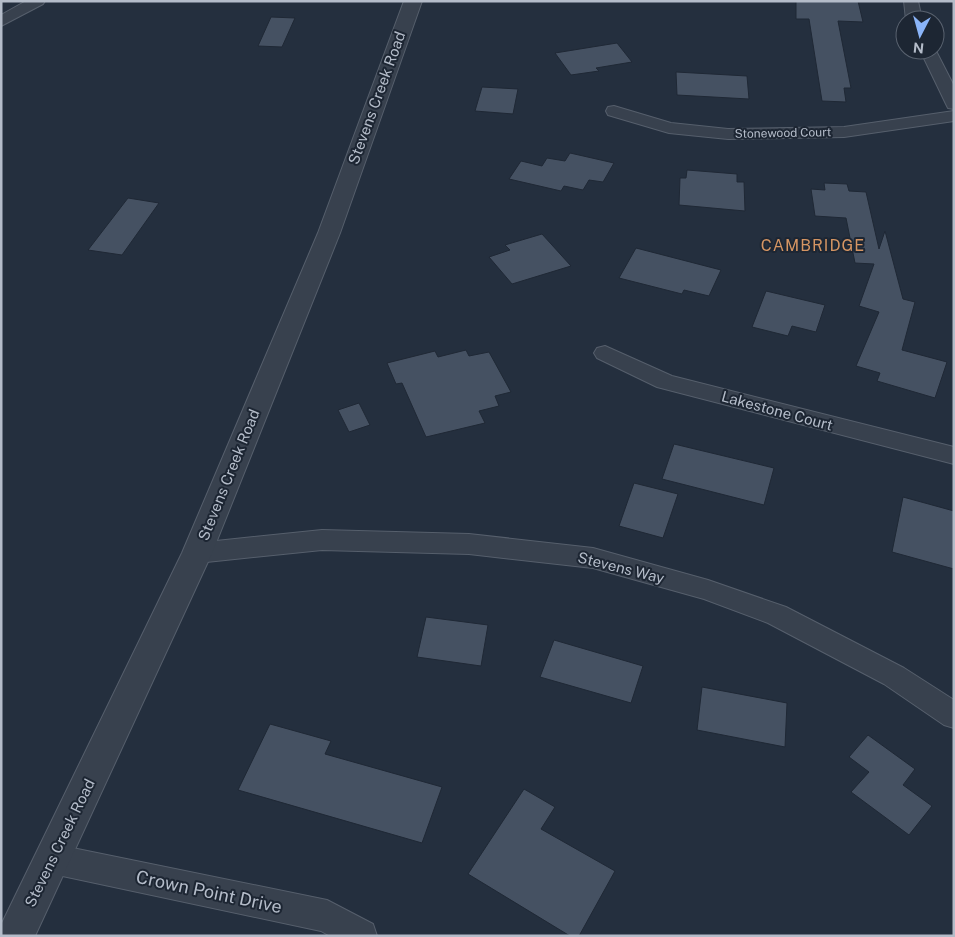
<svg xmlns="http://www.w3.org/2000/svg" width="955" height="937" font-family="'Public Sans',sans-serif">
  <rect width="100%" height="100%" fill="#242f3e"/>
  <g fill="#455162" stroke="#1f2835">
    <polygon points="796,1 858,1 863,22 838,21 851,88 844,88 846,102 822,101 809,19 796,19"/>
    <polygon points="271,17 295,18 282,47 258,46"/>
    <polygon points="617,43 632,62 596,68 599,71 571,75 555,53"/>
    <polygon points="676,72 747,76 749,99 677,95"/>
    <polygon points="482,87 518,89 513,114 475,111"/>
    <polygon points="570,153 614,163 603,182 589,180 583,190 564,186 561,191 509,179 521,161 542,166 547,158 565,161"/>
    <polygon points="687,170 737,174 737,182 744,182 745,211 679,205 680,178 686,178"/>
    <polygon points="824,183 847,184 849,191 866,192 879,249 885,231 903,299 915,302 902,350 947,362 935,398 877,381 880,373 856,366 879,312 859,306 874,264 855,263 846,218 815,216 811,189 825,190"/>
    <polygon points="128,198 159,203 122,255 88,250"/>
    <polygon points="542,234 571,266 512,284 489,257 510,250 505,245"/>
    <polygon points="636,248 721,270 709,296 684,290 682,294 619,278"/>
    <polygon points="766,291 825,305 816,332 792,326 788,336 752,327"/>
    <polygon points="466,350 469,356 489,352 511,392 495,396 499,406 479,411 485,423 426,437 402,383 396,384 387,363 435,351 438,357"/>
    <polygon points="359,403 370,425 349,432 338,410"/>
    <polygon points="674,444 774,468 764,505 662,479"/>
    <polygon points="634,483 678,494 663,538 619,526"/>
    <polygon points="903,497 954,511 954,569 892,552"/>
    <polygon points="426,617 488,625 481,666 417,657"/>
    <polygon points="554,640 643,666 631,703 540,677"/>
    <polygon points="702,687 787,703 785,747 697,730"/>
    <polygon points="270,724 331,741 325,754 442,787 422,843 238,790"/>
    <polygon points="868,735 915,769 903,785 932,806 909,835 851,792 869,772 849,757"/>
    <polygon points="524,789 555,807 541,829 615,871 579,936 570,936 468,874"/>
  </g>
  <g fill="none" stroke-linecap="round" stroke-linejoin="round">
    <defs>
      <g id="minor">
        <polygon points="26,1 45,1 43,4 1,26 1,15"/>
        <polygon points="904,1 918,1 922,20 906,20"/>
        <polygon points="935,49 954,86 954,109 948,108 946,104 920,50"/>
        <polygon points="614,106 671,123 728,129 844,127 954,111 954,121 844,137 728,139 669,133 608,115 606,111 608,107"/>
        <polygon points="605,346 672,376 954,447 954,464 657,387 597,358 594,353 597,348"/>
        <polygon points="322,530 469,534 593,548 708,580 786,607 904,668 954,700 954,728 944,725 884,684 768,623 704,599 593,568 469,554 322,550 197,563 188,560 184,553 188,546 197,543"/>
        <polygon points="53,844 327,900 373,924 377,936 330,936 321,931 53,874 42,870 37,859 42,848"/>
      </g>
      <polygon id="tertiary" points="404,1 422,1 340,233 212,553 35,936 1,936 2,923 182,553 318,233"/>
    </defs>
    <use href="#minor" stroke="#565f6c" stroke-width="2"/>
    <use href="#tertiary" stroke="#565f6c" stroke-width="2"/>
    <use href="#minor" fill="#38414e" fill-rule="evenodd"/>
    <use href="#tertiary" fill="#38414e" fill-rule="evenodd"/>
  </g>
  <g text-anchor="middle" stroke-width="4" stroke-linejoin="round" paint-order="stroke">
    <g font-size="12" fill="#b4bcc9" stroke="#1d2633">
      <text transform="translate(783 133) rotate(-1)" y="4">Stonewood Court</text>
    </g>
    <g font-size="15" fill="#b4bcc9" stroke="#1d2633">
      <text transform="translate(377 98) rotate(-70)" y="5">Stevens Creek Road</text>
      <text transform="translate(777 411) rotate(15)" y="5">Lakestone Court</text>
      <text transform="translate(229 475) rotate(-68)" y="5">Stevens Creek Road</text>
      <text transform="translate(621 568) rotate(14)" y="5">Stevens Way</text>
      <text transform="translate(60 843) rotate(-64)" y="5">Stevens Creek Road</text>
    </g>
    <g font-size="16" letter-spacing="1" fill="#d59563" stroke="#1d2633">
      <text x="813" y="251">CAMBRIDGE</text>
    </g>
    <g font-size="18" fill="#b4bcc9" stroke="#1d2633">
      <text transform="translate(209 892) rotate(12)" y="6">Crown Point Drive</text>
    </g>
  </g>
  <rect width="955" height="937" fill="none" stroke="#b4bcc9" stroke-width="5"/>
  <g transform="translate(920 35) rotate(186)"><circle r="24" fill="#1d2633" stroke="#59626f"/>
  <path d="M0-4L9 19L0 12L-9 19Z" fill="#8ab4f8"/>
  <text y="-8" font-size="14" font-weight="bold" text-anchor="middle" fill="#b4bcc9">N</text>
  </g>
</svg>
